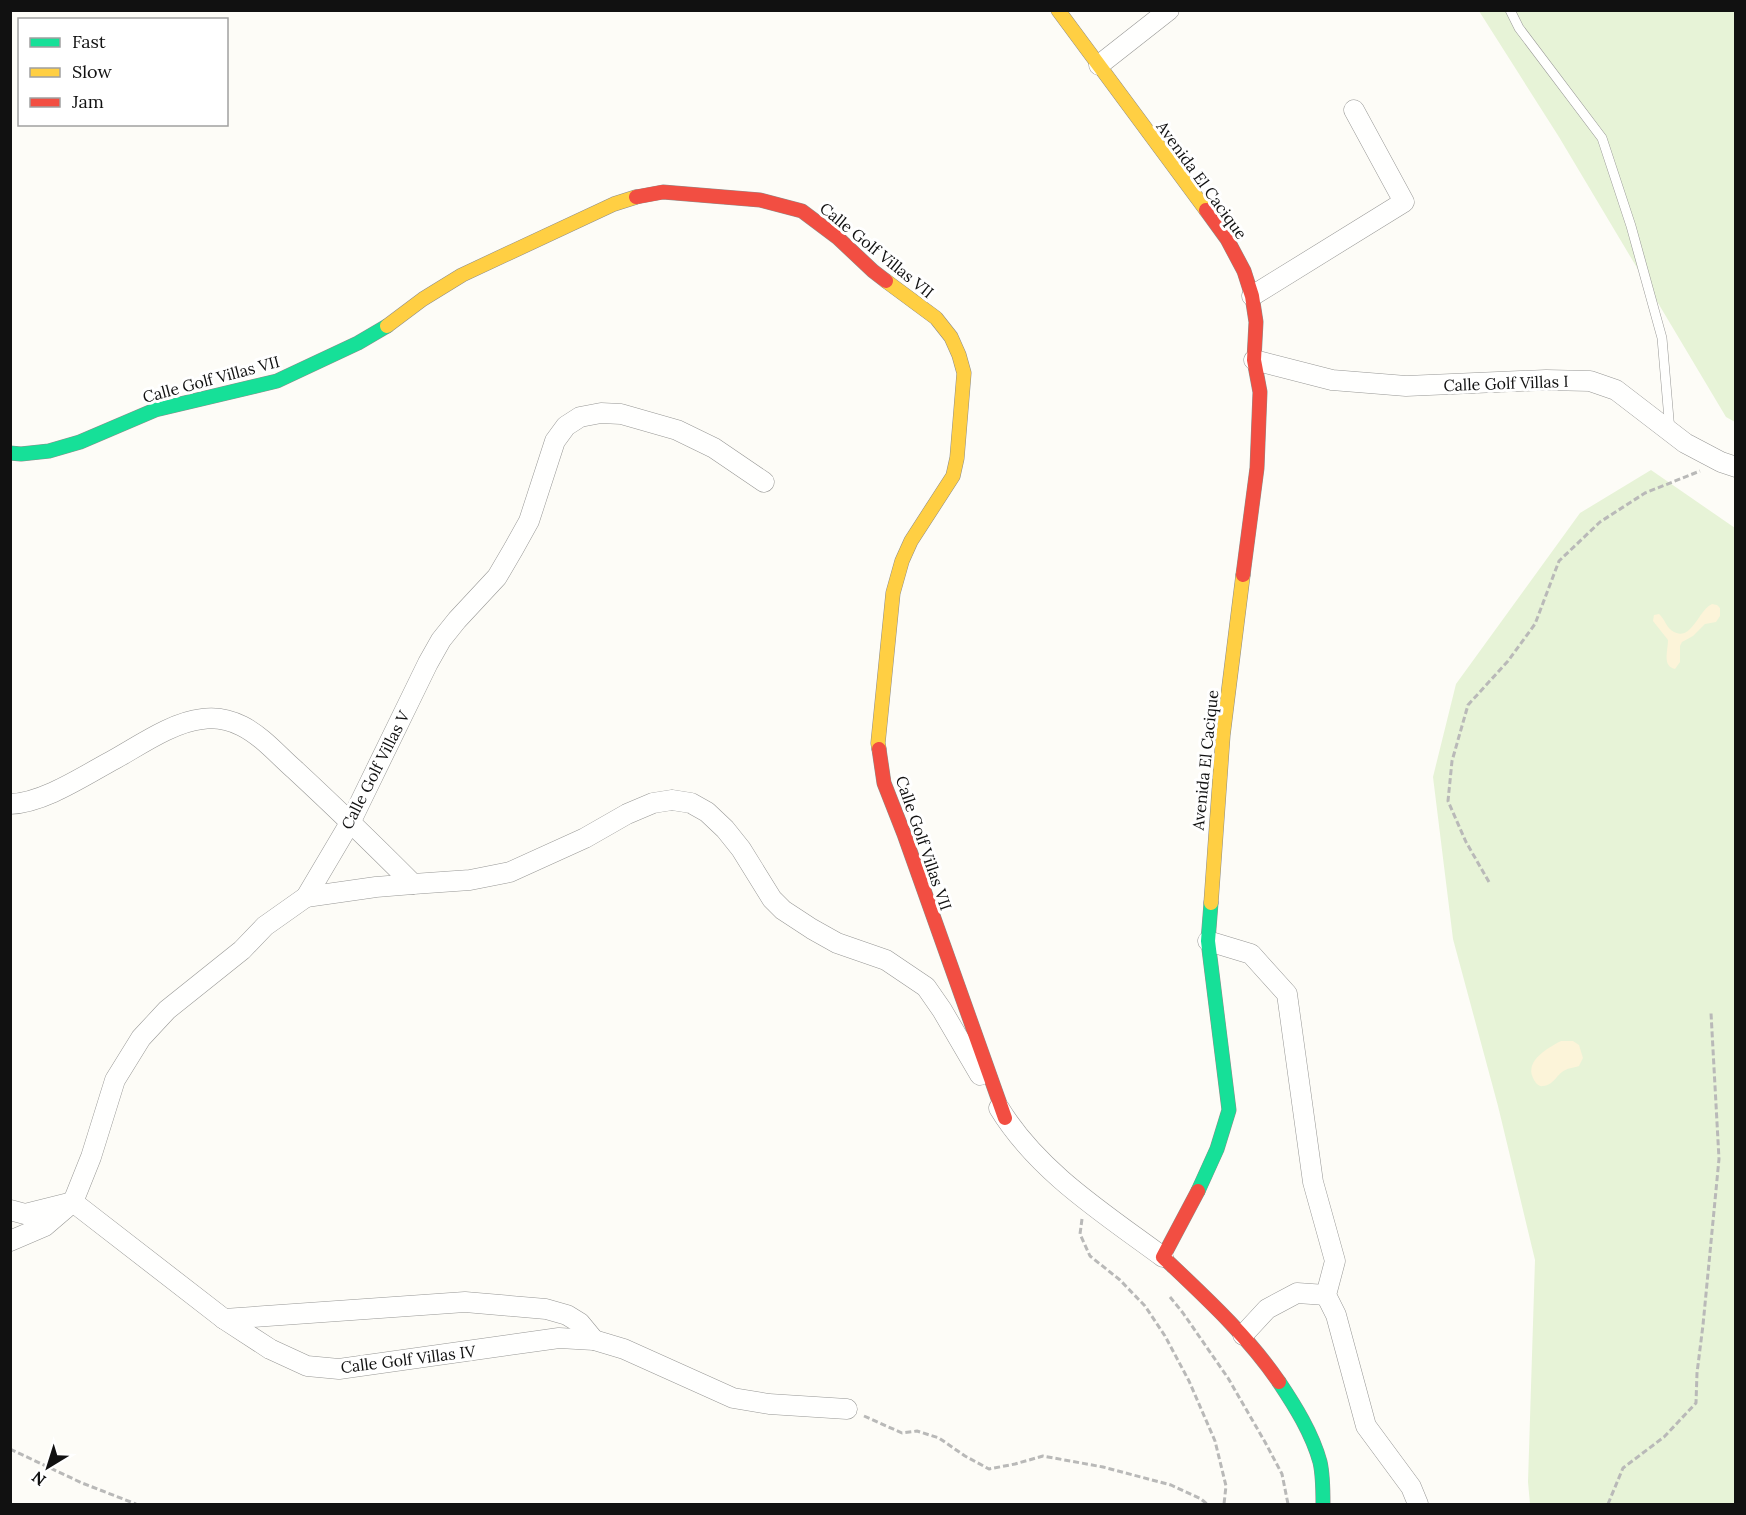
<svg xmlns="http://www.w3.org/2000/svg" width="1746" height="1515" font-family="Lora,serif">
  <rect width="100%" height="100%" fill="#fdfcf7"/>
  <g fill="#e7f3d7">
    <polygon points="1479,11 1735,11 1735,422 1726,417 1559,137"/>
    <polygon points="1651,470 1735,528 1735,1504 1530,1504 1528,1482 1535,1260 1498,1106 1453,939 1433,777 1456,684 1580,513"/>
  </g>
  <g fill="#fcf4d9">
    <path d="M 1712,604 L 1717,605 L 1720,608 L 1720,616 L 1716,622 L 1705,624 L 1693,636 L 1682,642 L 1680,646 L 1680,662 L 1675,669 C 1662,666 1668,651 1668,640 L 1653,621 L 1654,615 L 1659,614 C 1665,619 1665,625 1671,630 C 1691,645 1698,610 1712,604 Z"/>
    <path d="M 1561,1041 L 1573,1041 L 1579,1045 L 1583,1058 L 1579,1066 C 1573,1068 1567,1068 1562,1072 C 1556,1077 1551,1086 1543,1086 C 1538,1087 1535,1082 1533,1078 C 1525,1060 1548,1048 1561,1041 Z"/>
  </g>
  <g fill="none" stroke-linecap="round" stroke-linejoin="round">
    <defs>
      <polyline id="lane" points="1510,10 1519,28 1602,138 1631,226 1662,338 1670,431"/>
      <g id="street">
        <polyline points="1099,65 1169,10"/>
        <polyline points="1252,296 1404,202 1354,110"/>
        <polyline points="1254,360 1332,380 1406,386 1546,380 1590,381 1616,390 1685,443 1721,462 1736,467"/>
        <path d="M 10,804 C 44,803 85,775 115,759 C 140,745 173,722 202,719 C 215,717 230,720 242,726 C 262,736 278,755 294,769 C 335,807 374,845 413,884 L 470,880 L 510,872 L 585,838 L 627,814 L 653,803 L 672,800 L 691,803 L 707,812 L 725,829 L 741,849 L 772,899 L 783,910 L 812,929 L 837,943 L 886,960 L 926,987 L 942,1010 L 980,1075"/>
        <polyline points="306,897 376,887 413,884"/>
        <polyline points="1208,941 1251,954 1287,994 1313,1182 1335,1261 1326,1295 1336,1315 1366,1426 1411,1487 1418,1504"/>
        <path d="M 999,1108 C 1038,1172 1105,1214 1163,1257"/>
        <polyline points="10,1210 25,1214 73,1202 224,1319 270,1349 307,1366 339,1369 559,1338 594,1340 624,1349 733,1398 769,1404 847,1409"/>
        <polyline points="10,1241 45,1226 73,1202 91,1157 115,1080 141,1038 167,1010 242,950 265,926 306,897 351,821 428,663 441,640 457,620 497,577 514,548 529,521 555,441 566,426 580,417 601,413 621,414 677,430 714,448 764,482"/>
        <polyline points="224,1319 465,1302 546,1309 567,1315 580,1323 594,1340"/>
        <polyline points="1243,1335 1267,1309 1297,1293 1326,1295"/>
      </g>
      <g id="fast">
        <polyline points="10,453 21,454 49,451 80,442 155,410 277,381 358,343 387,326"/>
        <polyline points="1198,1191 1217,1149 1229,1110 1208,941 1211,903"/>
        <path d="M 1279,1382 C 1295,1406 1312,1433 1320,1462 C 1323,1475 1323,1490 1323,1504"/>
      </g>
      <g id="slow">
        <polyline points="1058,10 1206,210"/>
        <polyline points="387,326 423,299 462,275 614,204 636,197"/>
        <polyline points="879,749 878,743 893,593 902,561 911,541 953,476 957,458 964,373 959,355 951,337 936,318 886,281"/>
        <polyline points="1211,903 1223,735 1243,575"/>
      </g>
      <g id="jam">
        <polyline points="636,197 663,192 760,200 802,211 838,238 873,271 886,281"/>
        <polyline points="1206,210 1227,239 1244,271 1252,296 1256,322 1254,360 1260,392 1257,468 1243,575"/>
        <polyline points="879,749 884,783 904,834 1005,1118"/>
        <path d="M 1198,1191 L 1163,1257 C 1204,1296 1247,1335 1279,1382"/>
      </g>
    </defs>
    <use href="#lane" stroke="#979795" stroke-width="10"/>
    <use href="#street" stroke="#979795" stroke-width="21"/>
    <use href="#fast" stroke="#8e8d8b" stroke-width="15"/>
    <use href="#slow" stroke="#8e8d8b" stroke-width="15"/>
    <use href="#jam" stroke="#8e8d8b" stroke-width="15"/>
    <g stroke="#b9b9b8" stroke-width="3" stroke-dasharray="6 3" stroke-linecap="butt">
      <polyline points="1489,882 1466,842 1448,801 1452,761 1468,705 1508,661 1535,624 1559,561 1600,522 1645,493 1700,471"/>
      <polyline points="1082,1219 1080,1234 1090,1256 1120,1280 1145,1306 1165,1336 1189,1381 1215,1441 1226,1486 1224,1504"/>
      <polyline points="1170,1297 1183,1313 1228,1378 1265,1442 1282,1474 1288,1504"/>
      <polyline points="864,1416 902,1433 917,1431 939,1438 965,1456 989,1469 1015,1464 1043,1456 1103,1467 1171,1485 1201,1499 1207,1504"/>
      <polyline points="10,1449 82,1483 136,1504"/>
      <polyline points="1608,1504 1623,1468 1664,1437 1696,1403 1697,1373 1703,1325 1719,1159 1711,1013"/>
    </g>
    <use href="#lane" stroke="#fffffe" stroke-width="9"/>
    <use href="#street" stroke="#fffffe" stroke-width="20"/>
    <use href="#fast" stroke="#16e098" stroke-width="14"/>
    <use href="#slow" stroke="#ffcf43" stroke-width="14"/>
    <use href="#jam" stroke="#f24e42" stroke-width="14"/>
  </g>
  <g text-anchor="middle" stroke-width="6" stroke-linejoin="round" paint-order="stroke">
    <g font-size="16" fill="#111" stroke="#fff">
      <text transform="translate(1202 180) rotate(54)" y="6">Avenida El Cacique</text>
      <text transform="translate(877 250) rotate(39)" y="6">Calle Golf Villas VII</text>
      <text transform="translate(211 379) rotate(-15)" y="6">Calle Golf Villas VII</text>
      <text transform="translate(1506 383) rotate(-2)" y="6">Calle Golf Villas I</text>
      <text transform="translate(1205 760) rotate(-84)" y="6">Avenida El Cacique</text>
      <text transform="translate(375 770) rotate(-63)" y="6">Calle Golf Villas V</text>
      <text transform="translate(924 843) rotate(71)" y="6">Calle Golf Villas VII</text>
      <text transform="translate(408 1359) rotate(-7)" y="6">Calle Golf Villas IV</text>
    </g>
  </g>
  <rect width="1746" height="1515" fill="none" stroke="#111111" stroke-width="24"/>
  <rect x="18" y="18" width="210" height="108" fill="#ffffff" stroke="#a0a0a0" stroke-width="1.5"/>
  <rect x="30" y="38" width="30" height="9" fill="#16e098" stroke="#a0a0a0" stroke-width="1.5"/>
  <text x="72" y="48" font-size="18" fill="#111111">Fast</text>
  <rect x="30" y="68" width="30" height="9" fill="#ffcf43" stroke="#a0a0a0" stroke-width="1.5"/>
  <text x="72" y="78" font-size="18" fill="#111111">Slow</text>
  <rect x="30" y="98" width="30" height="9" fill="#f24e42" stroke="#a0a0a0" stroke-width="1.5"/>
  <text x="72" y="108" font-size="18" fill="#111111">Jam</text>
  <g transform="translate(48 1467) rotate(218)" stroke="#ffffff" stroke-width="4.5" paint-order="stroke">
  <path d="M0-4.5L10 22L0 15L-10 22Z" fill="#111111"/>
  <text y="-9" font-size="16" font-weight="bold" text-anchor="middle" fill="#111111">N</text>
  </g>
</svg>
